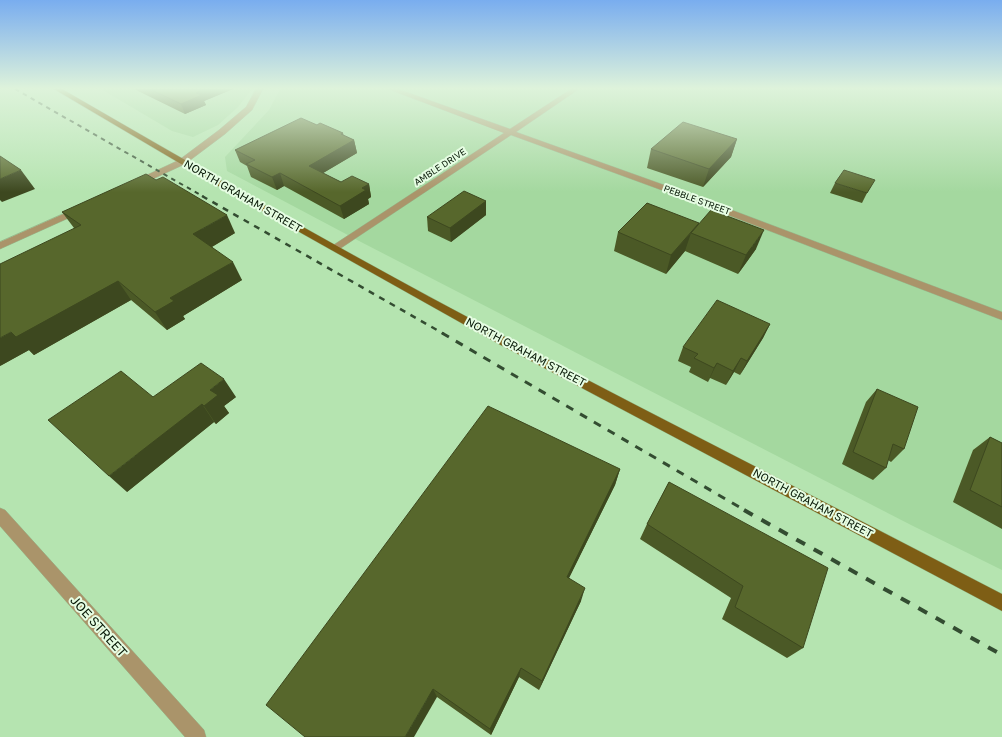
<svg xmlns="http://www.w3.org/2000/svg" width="1002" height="737" font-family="'Golos Text',sans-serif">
  <rect width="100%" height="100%" fill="#b5e4b0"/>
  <g fill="#a4d89f">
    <polygon points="101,89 252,89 238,107 218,125 193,137 172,131"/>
    <polygon points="280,89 1002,89 1002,570 911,525 361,242 227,171 225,157 269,110"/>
  </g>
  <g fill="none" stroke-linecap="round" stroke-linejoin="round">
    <defs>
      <g id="minor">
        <polygon points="256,89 263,89 252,110 225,134 185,164 140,185 134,185 133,183 134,181 179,160 219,130 246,107"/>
        <polygon points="388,89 398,89 510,129 571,89 579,89 516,132 692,195 1002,312 1002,320 686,199 511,135 338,250 332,250 330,248 332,246 504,133"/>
        <polygon points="79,207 84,210 82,212 0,249 0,242"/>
        <polygon points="0,508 5,510 204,730 206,737 185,737 0,526"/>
      </g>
      <path id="major" d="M 54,89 L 62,89 C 209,174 356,259 507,338 C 671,424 837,508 1002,594 L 1002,611 L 497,343 L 237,197 Z"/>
    </defs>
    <use href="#minor" stroke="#96bf91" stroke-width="1"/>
    <use href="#major" stroke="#96bf91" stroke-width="1"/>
    <use href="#minor" fill="#aa946a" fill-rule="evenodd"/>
    <use href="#major" fill="#7e5e15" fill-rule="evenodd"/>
    <polyline stroke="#334c31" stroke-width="2" stroke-dasharray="4.5 4.5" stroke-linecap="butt" points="15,89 204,197"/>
    <polyline stroke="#334c31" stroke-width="2.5" stroke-dasharray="6 6" stroke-linecap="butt" points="202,196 444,334"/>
    <polyline stroke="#334c31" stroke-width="3" stroke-dasharray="8 8" stroke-linecap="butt" points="442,333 746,511"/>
    <polyline stroke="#334c31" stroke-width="4" stroke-dasharray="10 10" stroke-linecap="butt" points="744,510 1002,655"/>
  </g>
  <g fill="#4b5926">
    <polygon points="134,89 233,89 204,101 206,105 185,114"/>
    <polygon points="317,125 354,140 357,153 323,173 341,182 369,184 371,197 368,199 369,204 344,219 284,186 277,190 251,177 247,166 240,162 235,150"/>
    <polygon points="737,139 731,157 703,187 647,168 651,149"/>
    <polygon points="835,183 867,193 862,203 830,193"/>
    <polygon points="486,201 486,215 451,242 428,231 427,217"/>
    <polygon points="647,203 756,249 738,274 685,251 666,274 614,251 618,232"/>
    <polygon points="62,212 235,233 212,247 242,280 183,316 185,319 167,330 131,300 34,355 29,350 0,366 74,228"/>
    <polygon points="770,324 763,338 740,375 734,372 726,385 710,378 708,382 689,372 691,367 678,361 683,347"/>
    <polygon points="877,389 904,449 891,462 888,460 886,468 873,480 842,464 866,402"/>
    <polygon points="153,397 236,397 224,406 229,413 216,424 214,422 127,492"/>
    <polygon points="990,437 1002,443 1002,529 953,502 973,450"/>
    <polygon points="620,469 615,485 569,578 581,601 539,690 519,677 491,735 437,697 266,705"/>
    <polygon points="669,482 803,648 787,658 722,619 731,598 640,539 647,524"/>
  </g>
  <g fill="#3d481f">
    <polygon points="205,89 233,89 204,101 206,105 185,114 181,104 196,93"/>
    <polygon points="343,133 346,145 354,140 357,153 313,179 309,166 341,134"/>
    <polygon points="737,139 731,157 703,187 709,169"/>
    <polygon points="21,170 35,189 2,202 0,200 0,179"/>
    <polygon points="280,173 284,186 277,190 272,177"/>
    <polygon points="369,184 371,197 368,199 369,204 344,219 340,206 362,188"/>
    <polygon points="486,201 486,215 451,242 450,228"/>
    <polygon points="227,215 235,233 203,252 193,234"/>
    <polygon points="764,230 756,249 738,274 746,255"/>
    <polygon points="691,233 685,251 666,274 671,255"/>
    <polygon points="233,262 242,280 183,316 185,319 167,330 155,312 170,298"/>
    <polygon points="118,281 131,300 34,355 29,350 0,366 0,338 11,332"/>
    <polygon points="770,324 763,338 740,375 747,361"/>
    <polygon points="741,358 734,372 726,385 733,371"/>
    <polygon points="717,363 710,378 708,382 714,368"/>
    <polygon points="224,379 236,397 224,406 229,413 216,424 204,406 210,390"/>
    <polygon points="202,404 214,422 127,492 109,476"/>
    <polygon points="620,469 615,485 563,590 567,577"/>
    <polygon points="585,588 581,601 539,690 542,681"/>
    <polygon points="521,668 519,677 491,735 490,729"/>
    <polygon points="433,689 437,697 414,737 405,737"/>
  </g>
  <g fill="#57672c" stroke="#3d481f">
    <polygon points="150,89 205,89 196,93 202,95 181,104"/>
    <polygon points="301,118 317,125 320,123 343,133 341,134 354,140 309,166 341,182 352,176 369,184 362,188 366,190 340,206 280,173 272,177 246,164 255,160 235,150"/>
    <polygon points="683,122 737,139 709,169 651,149"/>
    <polygon points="0,156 21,170 0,179"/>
    <polygon points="844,170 875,180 867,193 835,183"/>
    <polygon points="146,174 156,180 163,177 227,215 193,234 233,262 170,298 174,301 155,312 118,281 16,337 11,332 0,338 0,264 81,225 62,212"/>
    <polygon points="464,191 486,201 450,228 427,217"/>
    <polygon points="647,203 699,223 671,255 618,232"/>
    <polygon points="711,210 764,230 746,255 691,233"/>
    <polygon points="717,300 770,324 747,361 741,358 733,371 717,363 714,368 694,358 698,354 683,347"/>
    <polygon points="201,363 224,379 210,390 218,395 204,406 202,404 109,476 48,420 121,371 153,397"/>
    <polygon points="877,389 918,407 904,449 893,444 886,468 853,452"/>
    <polygon points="488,406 620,469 567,577 585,588 542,681 521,668 490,729 433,689 405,737 305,737 266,705"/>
    <polygon points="990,437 1002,443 1002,507 970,490"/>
    <polygon points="669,482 828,568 803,648 735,607 743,586 647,524"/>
  </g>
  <linearGradient id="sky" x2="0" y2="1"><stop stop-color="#79adef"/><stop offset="0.46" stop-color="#def3db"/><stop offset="1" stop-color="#def3db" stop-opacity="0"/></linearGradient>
  <rect width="1002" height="192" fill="url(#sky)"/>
  <g text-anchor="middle" stroke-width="4" stroke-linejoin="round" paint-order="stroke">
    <g font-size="9" fill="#071806" stroke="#e6fde3">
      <text transform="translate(440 167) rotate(-33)" y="3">AMBLE DRIVE</text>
      <text transform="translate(697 200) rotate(20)" y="3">PEBBLE STREET</text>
    </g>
    <g font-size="11" fill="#071806" stroke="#e6fde3">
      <text transform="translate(243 196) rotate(30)" y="4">NORTH GRAHAM STREET</text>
      <text transform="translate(526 352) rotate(28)" y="4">NORTH GRAHAM STREET</text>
      <text transform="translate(813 503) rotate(28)" y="4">NORTH GRAHAM STREET</text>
    </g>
    <g font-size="13" fill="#071806" stroke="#e6fde3">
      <text transform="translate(99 626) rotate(48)" y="5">JOE STREET</text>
    </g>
  </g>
</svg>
